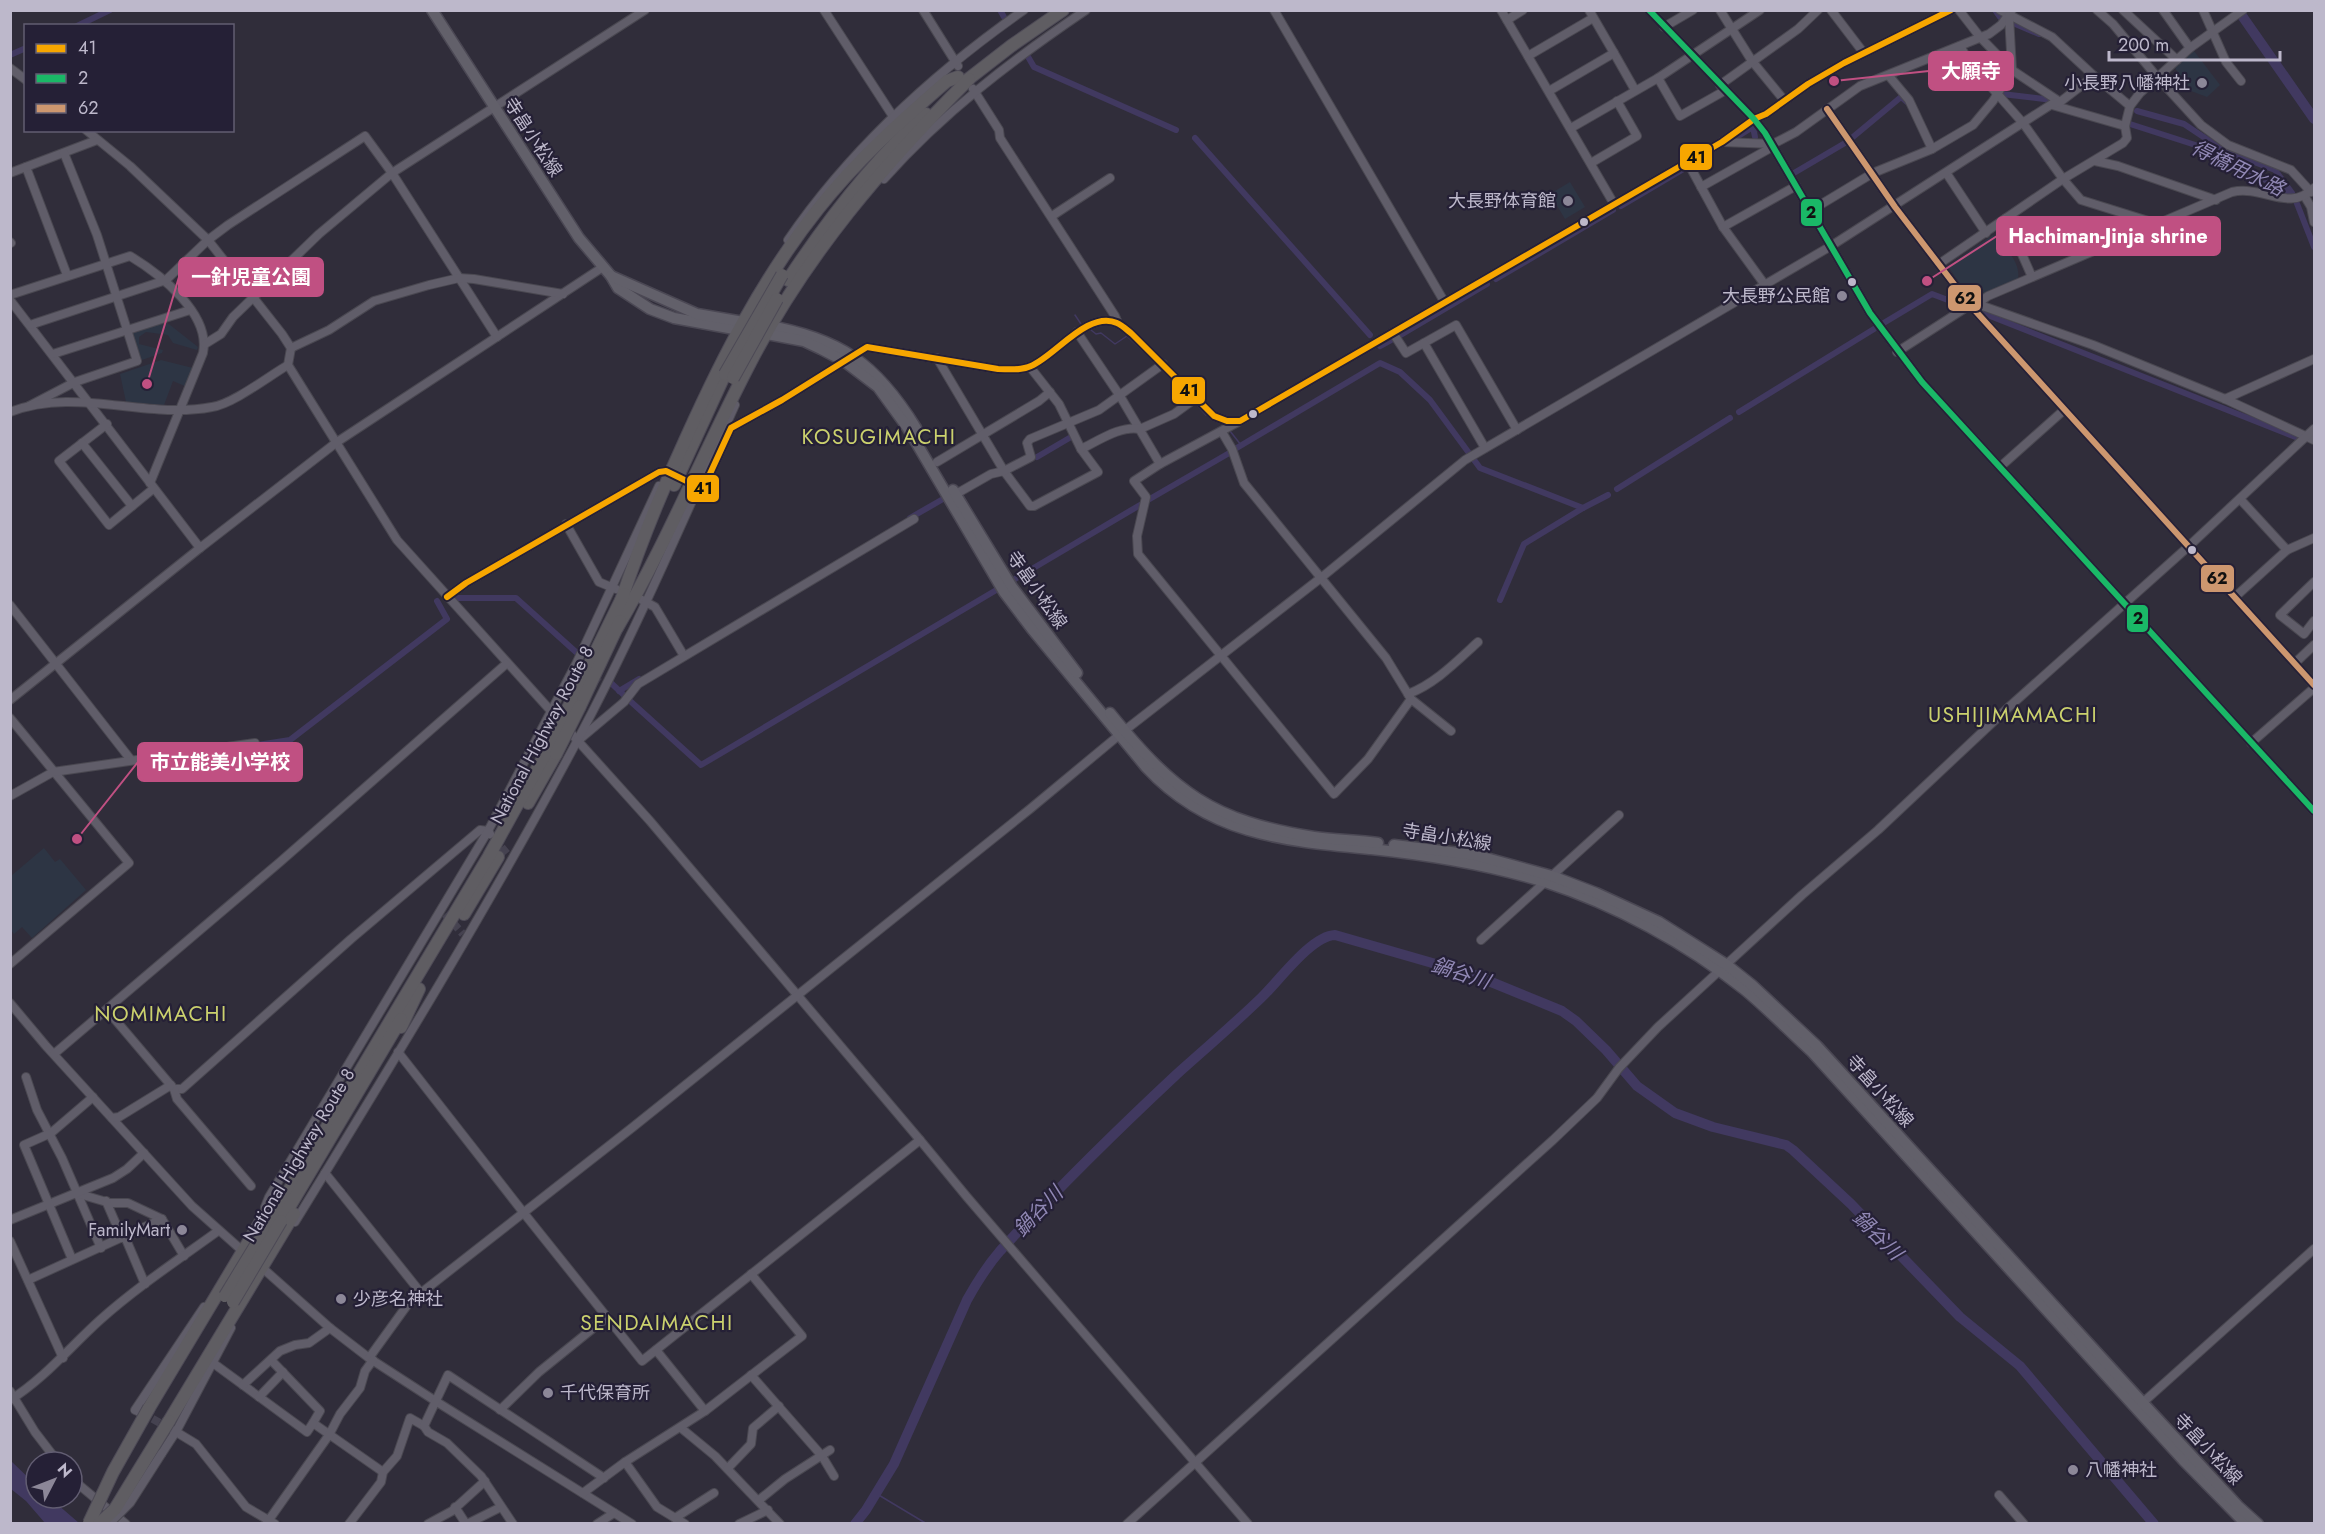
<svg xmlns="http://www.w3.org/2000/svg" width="2325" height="1534" font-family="Jost,'Noto Sans JP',sans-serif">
  <rect width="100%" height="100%" fill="#302d3a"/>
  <g fill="#2d3544">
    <polygon points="2194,51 2220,85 2207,97 2191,91 2175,68"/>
    <polygon points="1570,182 1585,207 1565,219 1550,194"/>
    <path d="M 1993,235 C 2004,247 2021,261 2018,279 L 1976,298 L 1969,297 L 1948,266 Z"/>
    <polygon points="165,321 198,347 197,350 173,343 168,335 146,332 139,337 139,344 163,350 162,353 142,360 132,334 134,330"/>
    <polygon points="161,360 193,368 187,387 173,381 164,405 126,402 120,374"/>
    <polygon points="44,848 55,862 60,859 86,890 32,938 22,927 14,934 11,930 11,876"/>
  </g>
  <polygon fill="#413960" points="11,1461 36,1485 36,1498 50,1498 79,1523 45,1523 26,1501 11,1489"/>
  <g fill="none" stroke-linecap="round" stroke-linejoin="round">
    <g stroke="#413960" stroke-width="1.5">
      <polyline points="1075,315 1081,324"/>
      <polyline points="1091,330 1096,334 1101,333 1115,344 1127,336 1143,351"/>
      <polyline points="1197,405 1206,415"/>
      <polyline points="1230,431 1241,445"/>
      <polyline points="877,1494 927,1524"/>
    </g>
    <g stroke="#413960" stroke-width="6">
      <polyline points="1000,10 1004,17"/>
      <polyline points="1995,10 2000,17"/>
      <polyline points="2013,23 2039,34"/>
      <polyline points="77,26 110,10"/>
      <polyline points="10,55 26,48"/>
      <polyline points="1027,55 1034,67 1176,130"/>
      <polyline points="2002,94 2052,100"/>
      <polyline points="2137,111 2184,124 2223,150 2275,170 2292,193"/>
      <polyline points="2130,124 2211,150 2294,196 2314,247"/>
      <polyline points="1853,137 1901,97 1907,102"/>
      <polyline points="1195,138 1370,335"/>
      <polyline points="1735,138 1753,127 1755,137"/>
      <polyline points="1794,173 1845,143"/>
      <polyline points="1621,206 1687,167"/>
      <polyline points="1496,279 1613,210"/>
      <polyline points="1980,312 2298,438"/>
      <polyline points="1882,324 1932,294 1961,305"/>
      <polyline points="1399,336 1487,284"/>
      <polyline points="1380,346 1391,340"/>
      <polyline points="1739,412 1874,329"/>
      <polyline points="1235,449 1380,363 1400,372 1430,400 1480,468 1583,508"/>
      <polyline points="1037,457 1071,437"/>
      <polyline points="1617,489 1730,418"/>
      <polyline points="1148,500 1231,452"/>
      <polyline points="910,518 943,499"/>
      <polyline points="1015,579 1140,505"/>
      <polyline points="455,598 516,598 577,653"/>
      <polyline points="1500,600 1524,544 1583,508 1608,495"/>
      <polyline points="611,683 625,696"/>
      <polyline points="619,691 639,679"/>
      <polyline points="629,700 701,765 998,589"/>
      <polyline points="251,746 290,740 447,619 437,601"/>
    </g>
    <g stroke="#413960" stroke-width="10">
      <polyline points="2238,10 2314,119"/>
      <path d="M 855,1524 L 866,1510 L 894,1464 L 967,1300 C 977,1282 987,1266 1000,1251 C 1056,1190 1116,1131 1177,1074 C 1205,1049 1234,1024 1261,998 C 1279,981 1311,936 1335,935 L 1474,975 L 1562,1011 L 1576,1021 L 1606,1050 L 1637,1086 L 1675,1113 L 1713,1127 L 1786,1145 L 1793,1150 L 1851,1204 L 1960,1317 L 2020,1366 L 2154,1524"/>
    </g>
    <g stroke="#454250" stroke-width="8" stroke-dasharray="8 4" stroke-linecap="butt">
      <polyline points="581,665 599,682"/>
      <polyline points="494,838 508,855"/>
      <polyline points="445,914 463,934"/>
      <polyline points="142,1413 169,1428"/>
    </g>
    <defs>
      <g id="minor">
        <polyline points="824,10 896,121"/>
        <polyline points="923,10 958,66"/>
        <polyline points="1274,10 1445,303"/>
        <polyline points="1501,10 1614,204"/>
        <polyline points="1649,10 1754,119 1765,133 1870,313 1922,382 2314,811"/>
        <polyline points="1720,10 1752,61 1784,100"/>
        <polyline points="1831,10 1863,52"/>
        <polyline points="1959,10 1980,37 2012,70 2060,102"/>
        <polyline points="2000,10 2052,37 2094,76 2130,106"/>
        <polyline points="2097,10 2113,24 2158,78 2201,125 2228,145 2291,170 2311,192"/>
        <polyline points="2123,10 2177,60"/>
        <polyline points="2163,10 2190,48"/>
        <polyline points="2203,10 2226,62 2241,81"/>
        <polyline points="1507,20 1523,10"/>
        <polyline points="1664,27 1693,10"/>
        <polyline points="1960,46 1970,63 2023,123 2063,179 2081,200 2158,224"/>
        <polyline points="1614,53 1635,90"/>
        <polyline points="1528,56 1593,18"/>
        <polyline points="10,68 26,80"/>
        <polyline points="1889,76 1909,100 1932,149"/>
        <polyline points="1658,78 1680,116 1726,90"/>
        <polyline points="1720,85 1798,29 1818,10"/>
        <polyline points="973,89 999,130 1000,138 1115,316 1118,323"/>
        <polyline points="1549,91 1614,53 1589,10"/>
        <polyline points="2052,105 2125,126"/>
        <polyline points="1827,109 1895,207 1970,305 2314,685"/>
        <polyline points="1571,128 1658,78 1760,10"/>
        <polyline points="86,130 130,166 208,240 282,334 291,348 288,365 397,540 650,821 920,1140 967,1197 1248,1524"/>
        <polyline points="1722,142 1773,144 1796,132 1860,86 1989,34 2001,25 2012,10"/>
        <polyline points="1687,161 1723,227 1765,285"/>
        <polyline points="2095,161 2118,166 2216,200"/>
        <polyline points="1591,163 1637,136 1617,101"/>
        <polyline points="26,167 67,275"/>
        <polyline points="10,173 97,140"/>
        <polyline points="1947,174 1986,233"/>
        <path d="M 884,179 C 943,113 1012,60 1086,10"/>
        <polyline points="1701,187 1774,146"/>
        <polyline points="2305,197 2311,207 2314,222"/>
        <polyline points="1810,211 1873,173 1932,149 1973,125 1993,101 2012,70 2009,16"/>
        <polyline points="1052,216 1110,178"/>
        <polyline points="2006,218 2032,277"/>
        <polyline points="1723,227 1796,186"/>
        <path d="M 788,240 C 850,150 934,73 1024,10"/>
        <polyline points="10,242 11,243"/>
        <polyline points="1939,264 2063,179 2123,143 2127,138 2125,126 2130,106 2140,93 2190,48 2243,10"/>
        <path d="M 10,295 L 130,256 C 160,274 211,314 203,353 L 150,483"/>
        <polyline points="10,300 200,548 337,442 603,267"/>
        <polyline points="1977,304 2093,345 2225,399 2314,440"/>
        <polyline points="30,325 166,280 208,240 228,225 365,136 392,173 497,337"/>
        <polyline points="1077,332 1120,396 1160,464"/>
        <polyline points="1393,333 1406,353 1456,325 1517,430"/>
        <polyline points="1424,343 1485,448"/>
        <polyline points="205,344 221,334 233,317 319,234 392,173 645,10"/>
        <polyline points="291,348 329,330 374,301 429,285 459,278 474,279 563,294"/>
        <path d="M 1897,352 L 1970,305 L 1977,304 L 1988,296 L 2232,192 C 2264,185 2288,213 2314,188"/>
        <polyline points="53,354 190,310"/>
        <path d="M 937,358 L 1004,471 L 1030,506 L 1034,506 L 1098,472 L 1081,449 C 1098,441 1121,425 1140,429 L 1174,414 L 1196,398"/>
        <polyline points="1030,367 1059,404 1081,449"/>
        <polyline points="2225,399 2314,359"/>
        <polyline points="29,406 75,382 137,361 97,235 64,153"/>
        <path d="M 10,412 C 76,386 145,420 212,407 C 233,404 269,376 288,365"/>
        <polyline points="1238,422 1160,464 1134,481 1146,497 1137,536 1138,554 1334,794 1368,759 1411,699"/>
        <polyline points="107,424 59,461 109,525 153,489"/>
        <polyline points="1222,432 1232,449 1244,483 1386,658 1411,699 1451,731"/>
        <polyline points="82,443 132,506"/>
        <polyline points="937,462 1039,401 1050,392"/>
        <polyline points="2000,467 2064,410"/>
        <path d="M 698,487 L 703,489 L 731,428 L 782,400 L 867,347 L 998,369 C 1008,369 1021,371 1031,366 C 1055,356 1088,310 1117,323 C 1122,325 1127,330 1132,334 L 1214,416 L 1227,421 L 1240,421 L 1722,142 L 1754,119 L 1766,114 L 1808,84 L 1844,63 L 1951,10"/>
        <polyline points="956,494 991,474 1004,471 1031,457 1027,443 1030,439 1099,410 1163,364"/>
        <polyline points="2240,499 2287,550"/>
        <polyline points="566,524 599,582 616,589"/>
        <polyline points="2314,582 2280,615 2304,634 2314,621"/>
        <polyline points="447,597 466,583 659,472 666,471"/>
        <polyline points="2235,597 2287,550 2314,538"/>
        <polyline points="642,600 655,607 684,656"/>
        <polyline points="10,605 131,760"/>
        <polyline points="2295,663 2314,645"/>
        <path d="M 1408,694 C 1435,684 1457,661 1478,642"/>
        <polyline points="10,700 200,548"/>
        <polyline points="10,718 129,863 10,964"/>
        <polyline points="580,739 624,702 638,684 914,519"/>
        <polyline points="2251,743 2314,688"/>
        <polyline points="10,796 53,772 255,743"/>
        <polyline points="1481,940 1619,815"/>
        <polyline points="10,1003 46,1046 192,1206 246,1254"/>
        <polyline points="107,1010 174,1089 182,1089 351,939 480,830 488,831 577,662 659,486"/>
        <polyline points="398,1052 523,1212 642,1361 920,1140"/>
        <polyline points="54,1054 280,862 506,664"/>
        <polyline points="26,1077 37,1110 62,1158 101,1248"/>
        <polyline points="174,1089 177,1099 251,1186"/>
        <polyline points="112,1118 119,1117 171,1085"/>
        <polyline points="325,1173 421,1293"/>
        <polyline points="76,1193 110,1203 128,1203 162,1219 184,1256"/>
        <polyline points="106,1201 122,1238"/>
        <polyline points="265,1207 269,1197 488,831 490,834"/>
        <polyline points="10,1220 113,1178 127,1169 144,1153"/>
        <path d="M 295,1222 C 392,1064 489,906 576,743 C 635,633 684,518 735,405"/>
        <polyline points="125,1237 145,1284"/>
        <polyline points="10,1241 63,1358"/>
        <polyline points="72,1259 24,1145 51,1133 93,1097"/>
        <polyline points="258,1264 330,1328 369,1358 437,1402 632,1524"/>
        <polyline points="28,1280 162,1219"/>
        <polyline points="656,1350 705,1411"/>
        <polyline points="369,1358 408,1304 421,1293 633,1127 1030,809 1124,731 1322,577 1465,460 1831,246 2052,104 2060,102 2094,76"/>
        <polyline points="271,1360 320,1411 313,1423 383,1472"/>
        <polyline points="213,1363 307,1432 313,1423"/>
        <polyline points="751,1375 822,1456 834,1476"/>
        <polyline points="243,1385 280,1351 295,1345 309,1343 330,1328"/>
        <polyline points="10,1391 35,1432 58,1462"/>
        <polyline points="259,1397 283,1372"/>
        <path d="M 10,1400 C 45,1378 70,1347 100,1320 C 137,1287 178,1260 218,1231"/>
        <polyline points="2139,1406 2314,1249"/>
        <polyline points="500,1410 539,1372 607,1317"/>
        <polyline points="142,1413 135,1410 204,1307"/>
        <polyline points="681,1428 715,1456 780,1524"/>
        <polyline points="173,1430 196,1444 246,1507 275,1524"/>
        <polyline points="162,1453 177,1430 231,1328"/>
        <polyline points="625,1462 657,1507 685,1524"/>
        <polyline points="728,1468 751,1444 753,1428 779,1406"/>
        <polyline points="72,1479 126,1524"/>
        <polyline points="583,1493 625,1462 705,1411 802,1336 751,1274"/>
        <polyline points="1999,1495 2024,1524"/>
        <polyline points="759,1500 785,1479 830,1450"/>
        <polyline points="455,1507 466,1524"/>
        <polyline points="675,1518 714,1493"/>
        <polyline points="266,1524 329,1435 340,1414 360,1388 365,1371 373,1360"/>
        <polyline points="349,1524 381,1482 383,1472 397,1456 410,1418 424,1426"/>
        <polyline points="428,1524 452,1511 485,1481"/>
        <polyline points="467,1524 501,1507"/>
        <polyline points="513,1524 481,1476 447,1443 428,1432 424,1426 448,1375 604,1478"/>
        <polyline points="597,1524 614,1513"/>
        <polyline points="739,1524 768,1510"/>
        <polyline points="1127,1524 1553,1140 1597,1098 1619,1068 1658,1027 1802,895 1878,830 2010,706 2189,546 2314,429"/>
      </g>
      <g id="major">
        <polyline points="432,10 579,238 611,276 618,288 650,309 674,318 745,331"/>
        <polyline points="611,276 697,314 749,323"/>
        <path d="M 764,325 C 840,338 876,363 916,428"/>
        <path d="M 761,333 L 804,341 L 821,349 L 844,361 L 878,387 L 907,427 L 1004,592 L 1032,629 L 1146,767 C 1209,835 1284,841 1371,849 C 1429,855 1489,865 1545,882 C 1616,905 1686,943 1745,990 C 1768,1009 1789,1031 1811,1051 L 2183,1460 L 2246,1524"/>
        <polyline points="953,490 1012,587 1077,673"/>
        <path d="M 1110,713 C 1174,792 1212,821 1314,837 C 1335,840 1357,840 1378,843"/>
        <polyline points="1394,845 1475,855 1552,876 1596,893 1659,922 1727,965 1752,985 1817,1046 2143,1403 2238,1506 2258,1524"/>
      </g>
      <g id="highway">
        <polyline points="962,84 1011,46 1063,10"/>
        <path d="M 788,280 C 827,221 872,161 926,114"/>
        <polyline points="674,485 725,374"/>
        <path d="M 621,601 C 640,544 662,490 687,436 C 723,356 763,278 818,209 C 856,161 901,121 947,81 L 958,77"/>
        <path d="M 617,628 C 667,543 704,451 750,363 C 805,256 884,164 969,79"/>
        <polyline points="572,700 624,594"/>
        <polyline points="580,706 620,621"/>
        <polyline points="528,803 556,754"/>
        <polyline points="464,914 498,857"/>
        <polyline points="401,1027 419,989"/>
        <polyline points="273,1217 489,856 549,747"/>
        <polyline points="281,1221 401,1019"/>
        <polyline points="149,1408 273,1201"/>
        <polyline points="169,1421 294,1214"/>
      </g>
    </defs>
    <use href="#minor" stroke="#4a4851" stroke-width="10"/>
    <use href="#major" stroke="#4b4854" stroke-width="13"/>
    <use href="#highway" stroke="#4d4a56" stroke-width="14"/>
    <use href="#minor" stroke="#605d69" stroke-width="8"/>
    <use href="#major" stroke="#62606a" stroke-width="10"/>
    <use href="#highway" stroke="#5f5d62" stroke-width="12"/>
    <defs>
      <polyline id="minor-bridge" points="109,1524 130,1503 162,1453"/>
      <g id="highway-bridge">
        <polyline points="725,374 782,275"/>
        <polyline points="733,378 777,299"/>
        <polyline points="549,747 572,700"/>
        <polyline points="556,754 580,706"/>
        <polyline points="225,1296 273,1217"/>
        <polyline points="233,1302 281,1221"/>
        <polyline points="89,1523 113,1472 149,1408"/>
        <polyline points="99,1524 115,1509 169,1421"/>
      </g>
    </defs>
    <use href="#minor-bridge" stroke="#4a4851" stroke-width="10" stroke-linecap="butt"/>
    <use href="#highway-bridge" stroke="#4d4a56" stroke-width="14" stroke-linecap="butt"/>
    <use href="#minor-bridge" stroke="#605d69" stroke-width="8"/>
    <use href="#highway-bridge" stroke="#5f5d62" stroke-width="12"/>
    <defs>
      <path id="bus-1" d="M 447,597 L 466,583 L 659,472 L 666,471 L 703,489 L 731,428 L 782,400 L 867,347 L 998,369 C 1008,369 1021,371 1031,366 C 1055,356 1088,310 1117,323 C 1122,325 1127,330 1132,334 L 1214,416 L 1227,421 L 1240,421 L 1722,142 L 1754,119 L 1766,114 L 1808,84 L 1844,63 L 1951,10"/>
      <polyline id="bus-2" points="1649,10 1754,119 1765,133 1870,313 1922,382 2314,811"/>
      <polyline id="bus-3" points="1827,109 1895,207 1970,305 2314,685"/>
    </defs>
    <use href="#bus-1" stroke="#252036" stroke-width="10"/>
    <use href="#bus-2" stroke="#252036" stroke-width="10"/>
    <use href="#bus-3" stroke="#252036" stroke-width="10"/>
    <use href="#bus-1" stroke="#f7a600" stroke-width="6"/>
    <use href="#bus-2" stroke="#1ab867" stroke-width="6"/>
    <use href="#bus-3" stroke="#cd976f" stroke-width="6"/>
  </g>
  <g fill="#8c8798" stroke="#252036" stroke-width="2">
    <circle cx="2202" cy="83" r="6"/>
    <circle cx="1568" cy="201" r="6"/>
    <circle cx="1842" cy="296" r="6"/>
    <circle cx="182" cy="1230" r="6"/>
    <circle cx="341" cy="1299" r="6"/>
    <circle cx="548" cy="1393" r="6"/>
    <circle cx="2073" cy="1470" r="6"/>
  </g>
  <g fill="#bdb8cb" stroke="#252036" stroke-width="2">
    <circle cx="1584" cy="222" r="5"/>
    <circle cx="1852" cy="282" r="5"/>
    <circle cx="1253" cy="414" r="5"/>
    <circle cx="2192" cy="550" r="5"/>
  </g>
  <g text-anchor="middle" stroke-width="4.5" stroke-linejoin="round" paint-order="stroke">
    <g font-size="18" fill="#bdb8cb" stroke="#252036" text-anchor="end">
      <text x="2190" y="89">小長野八幡神社</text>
      <text x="1556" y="207">大長野体育館</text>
      <text x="1830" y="302">大長野公民館</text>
      <text x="170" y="1236">FamilyMart</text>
      <text x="353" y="1305" text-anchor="start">少彦名神社</text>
      <text x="560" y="1399" text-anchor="start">千代保育所</text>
      <text x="2085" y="1476" text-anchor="start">八幡神社</text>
    </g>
    <g font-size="18" fill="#bdb8cb" stroke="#252036">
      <text transform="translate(533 137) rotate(57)" y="6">寺畠小松線</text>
      <text transform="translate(1037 590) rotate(55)" y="6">寺畠小松線</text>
      <text transform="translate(542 735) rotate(-62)" y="6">National Highway Route 8</text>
      <text transform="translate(1447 837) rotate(9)" y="6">寺畠小松線</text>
      <text transform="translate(1880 1091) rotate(48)" y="6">寺畠小松線</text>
      <text transform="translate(299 1155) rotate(-59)" y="6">National Highway Route 8</text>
      <text transform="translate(2208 1449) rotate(47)" y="6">寺畠小松線</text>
    </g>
    <g font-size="20" font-style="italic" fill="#9188b5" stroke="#252036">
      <text transform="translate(2238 168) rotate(26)" y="7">得橋用水路</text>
      <text transform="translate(1461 973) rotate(18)" y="7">鍋谷川</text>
      <text transform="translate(1038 1211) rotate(-46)" y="7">鍋谷川</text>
      <text transform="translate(1878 1235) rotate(45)" y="7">鍋谷川</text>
    </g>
    <g font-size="21" letter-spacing="1.5" fill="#cbd16d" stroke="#252036">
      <text x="879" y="444">KOSUGIMACHI</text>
      <text x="2013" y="722">USHIJIMAMACHI</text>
      <text x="161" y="1021">NOMIMACHI</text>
      <text x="657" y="1330">SENDAIMACHI</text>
    </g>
  </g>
  <path fill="none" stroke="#c05082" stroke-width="2" d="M1834 81L1929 71M1927 281L1997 236M147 384L179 277M77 839L138 762"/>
  <g fill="#c05082" stroke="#252036" stroke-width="2">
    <circle cx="1834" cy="81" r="6"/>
    <circle cx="1927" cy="281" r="6"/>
    <circle cx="147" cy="384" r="6"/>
    <circle cx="77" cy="839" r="6"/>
  </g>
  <g fill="#c05082" stroke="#c05082" stroke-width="2">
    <rect x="1929" y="52" width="84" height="38" rx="6"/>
    <rect x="1997" y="217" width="223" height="38" rx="6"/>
    <rect x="179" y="258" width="144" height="38" rx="6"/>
    <rect x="138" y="743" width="164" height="38" rx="6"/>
  </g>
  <g font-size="20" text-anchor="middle" font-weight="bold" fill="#fff">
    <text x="1971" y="78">大願寺</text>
    <text x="2108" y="243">Hachiman-Jinja shrine</text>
    <text x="251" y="284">一針児童公園</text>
    <text x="220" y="769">市立能美小学校</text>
  </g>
  <g stroke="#252036" stroke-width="2">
    <rect x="1679" y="143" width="34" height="28" rx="6" fill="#f7a600"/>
    <rect x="1800" y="198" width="23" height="29" rx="6" fill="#1ab867"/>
    <rect x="1947" y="284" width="35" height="28" rx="6" fill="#cd976f"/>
    <rect x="1171" y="376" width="35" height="29" rx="6" fill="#f7a600"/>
    <rect x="686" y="474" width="34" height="29" rx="6" fill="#f7a600"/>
    <rect x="2200" y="564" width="35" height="29" rx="6" fill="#cd976f"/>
    <rect x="2126" y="604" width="23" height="29" rx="6" fill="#1ab867"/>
  </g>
  <g font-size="16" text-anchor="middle" font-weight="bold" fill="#111">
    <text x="1696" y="163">41</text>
    <text x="1811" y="218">2</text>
    <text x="1965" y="304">62</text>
    <text x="1189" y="396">41</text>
    <text x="703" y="494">41</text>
    <text x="2217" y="584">62</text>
    <text x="2138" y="624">2</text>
  </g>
  <rect width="2325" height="1534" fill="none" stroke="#bdb8cb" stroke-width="24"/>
  <rect x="24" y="24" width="210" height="108" fill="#252036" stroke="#625d72" stroke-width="1.5"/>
  <rect x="36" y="44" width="30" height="9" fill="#f7a600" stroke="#625d72" stroke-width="1.5"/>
  <text x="78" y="54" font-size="18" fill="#bdb8cb">41</text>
  <rect x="36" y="74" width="30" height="9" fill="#1ab867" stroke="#625d72" stroke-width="1.5"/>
  <text x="78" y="84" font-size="18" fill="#bdb8cb">2</text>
  <rect x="36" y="104" width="30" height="9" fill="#cd976f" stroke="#625d72" stroke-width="1.5"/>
  <text x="78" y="114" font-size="18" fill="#bdb8cb">62</text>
  <g transform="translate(54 1480) rotate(48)"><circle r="28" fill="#252036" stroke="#625d72" stroke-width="1.5"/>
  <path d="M0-4.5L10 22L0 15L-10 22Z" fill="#8c8798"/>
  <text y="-9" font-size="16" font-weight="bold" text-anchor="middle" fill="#bdb8cb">N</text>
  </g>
  <path d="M2109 51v9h171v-9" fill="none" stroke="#bdb8cb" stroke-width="3"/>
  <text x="2118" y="51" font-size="18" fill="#bdb8cb" stroke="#252036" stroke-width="4.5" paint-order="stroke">200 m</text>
</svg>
